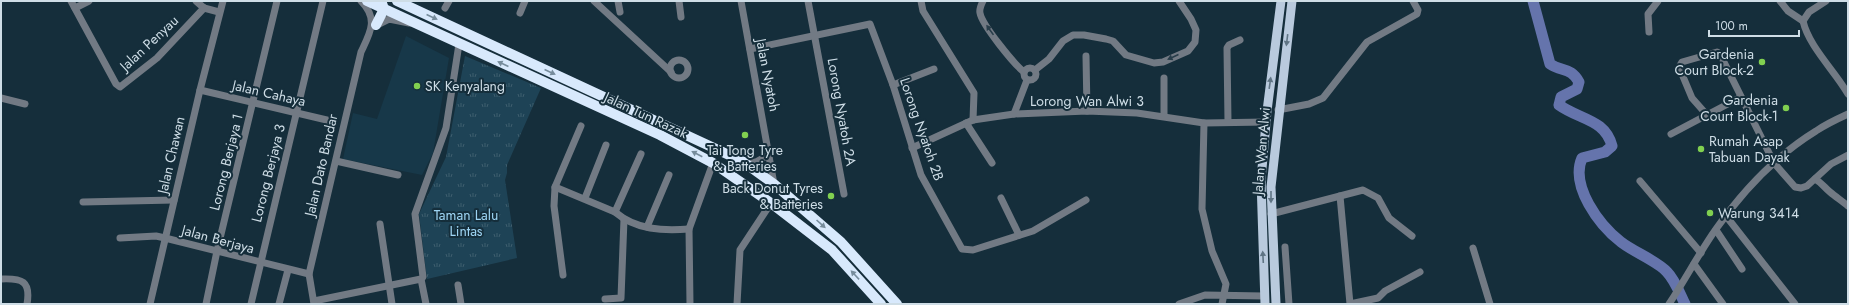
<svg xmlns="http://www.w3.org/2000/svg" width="1849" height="305" font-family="Jost,sans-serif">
  <defs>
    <pattern id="grass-tufts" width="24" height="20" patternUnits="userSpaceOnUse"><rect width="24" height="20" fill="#1e4356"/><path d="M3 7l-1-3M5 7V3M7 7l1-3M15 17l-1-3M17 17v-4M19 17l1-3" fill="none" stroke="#3e5e6e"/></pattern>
  </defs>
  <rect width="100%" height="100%" fill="#152e3b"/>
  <polygon fill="#173849" points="406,36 449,58 433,153 422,175 343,159 353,113 377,119"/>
  <polygon fill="url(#grass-tufts)" points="465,56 541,88 507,165 507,173 505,180 517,258 427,279 419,214 446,157"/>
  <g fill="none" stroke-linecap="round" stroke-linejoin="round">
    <path stroke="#6574ac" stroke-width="11" d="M 1533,1 L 1550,64 C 1562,72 1571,67 1579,82 L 1577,89 L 1561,97 L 1559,105 C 1580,120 1605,119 1612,146 L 1605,152 L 1582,158 C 1570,186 1599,225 1621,242 C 1632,251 1659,262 1667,272 C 1675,280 1680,294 1685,304"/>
    <g stroke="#727a84" stroke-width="7">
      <polyline points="71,1 116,84 120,87 157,58 204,8"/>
      <polyline points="196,1 204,8"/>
      <polyline points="594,1 671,72"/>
      <polyline points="618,1 620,12"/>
      <polyline points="679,1 681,17"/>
      <polyline points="741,1 774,184"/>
      <polyline points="808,1 844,194"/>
      <polyline points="921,1 923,11 928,19 974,93 973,120"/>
      <path d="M 983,1 C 981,5 979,9 980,13 C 982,25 1014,64 1024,72"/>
      <polyline points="1780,1 1788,11 1803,21"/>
      <path d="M 1826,1 L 1809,12 L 1803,21 C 1809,47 1835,71 1848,94"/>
      <polyline points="75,8 89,1"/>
      <polyline points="204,8 219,12"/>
      <polyline points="445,8 449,1"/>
      <polyline points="520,13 525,1"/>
      <polyline points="377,25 389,19 409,23"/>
      <polyline points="1649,32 1648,14 1658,1"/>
      <polyline points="750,49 870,24 893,85 921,175 962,249 973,250 1033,231 1086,200"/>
      <polyline points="1086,56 1087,111"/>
      <circle cx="679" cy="69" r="9"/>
      <circle cx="1030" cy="74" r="6"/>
      <polyline points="1035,70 1049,59 1063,41 1073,35 1084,35 1106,39 1113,41 1126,55 1154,63 1163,62 1188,51 1195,42 1196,30 1191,19 1179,1"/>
      <polyline points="1164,78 1164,116"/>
      <polyline points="893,85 934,69"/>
      <polyline points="200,90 331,121"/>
      <polyline points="1,98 25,104"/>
      <polyline points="1278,110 1309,104 1323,98 1367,42 1417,14 1418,10 1413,1"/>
      <polyline points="1014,114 1027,80"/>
      <polyline points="1707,115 1692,98 1679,67 1682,62 1717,52 1720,54 1774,163 1795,187 1801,188 1807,186 1831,164 1848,155"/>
      <polyline points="1228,122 1227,48 1229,45 1240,40"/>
      <polyline points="966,123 992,163"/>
      <polyline points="1204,123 1202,209 1212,251 1226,284 1222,304"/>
      <polyline points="1671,134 1741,97"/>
      <polyline points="912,148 973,120 1014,114 1087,111 1137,113 1204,123 1266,122"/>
      <polyline points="336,161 398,175"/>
      <polyline points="745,162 756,162 770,154"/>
      <path d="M 1815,179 C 1822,183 1824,187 1830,192 C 1836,197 1842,201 1848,206"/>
      <polyline points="1640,181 1701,253"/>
      <path d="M 555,187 L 615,212 C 636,230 663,231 689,229"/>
      <polyline points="1340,196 1350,304 1378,298 1385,291 1420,272"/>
      <polyline points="585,198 606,145"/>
      <polyline points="1001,198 1019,235"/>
      <polyline points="83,202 174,200"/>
      <polyline points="615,212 641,154"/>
      <polyline points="1271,214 1363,190 1378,198 1389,218 1412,236"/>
      <polyline points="1726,216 1795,304"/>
      <polyline points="380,224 392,304"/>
      <polyline points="647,227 669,175"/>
      <polyline points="1716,230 1742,269"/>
      <polyline points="120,238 156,236 165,238 309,274"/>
      <polyline points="1285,247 1289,304"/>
      <polyline points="1473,248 1490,304"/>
      <polyline points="1694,264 1723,304"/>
      <polyline points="563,275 554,206 555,187 581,126"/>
      <path d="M 1,279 C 22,278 31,281 27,304"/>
      <polyline points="421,279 426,304"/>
      <polyline points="458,285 461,304"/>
      <polyline points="605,299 621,298 624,219"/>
      <polyline points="314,301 421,279 423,277 415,214 446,128 459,44"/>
      <polyline points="150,304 200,90 223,1"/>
      <polyline points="206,304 217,251 277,1"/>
      <polyline points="251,304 323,1"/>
      <polyline points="279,304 288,270"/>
      <path d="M 314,304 L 309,274 L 361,52 C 370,33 379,19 361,1"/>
      <polyline points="690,304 689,229 713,163"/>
      <polyline points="737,304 740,250 771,203"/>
      <polyline points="1179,304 1205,295 1264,296"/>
      <path d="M 1669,304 C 1685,280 1699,253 1716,229 C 1742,192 1777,155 1816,131 C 1826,124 1837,119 1848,114"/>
    </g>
    <g stroke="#b9cadd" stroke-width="9">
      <polyline points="1265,304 1261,180 1267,111 1281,1"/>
      <polyline points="1276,304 1271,187 1292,1"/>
    </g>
    <g stroke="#d8e9fc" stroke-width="10">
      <polyline points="367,1 660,135 713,163 771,203 832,250 881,304"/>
      <polyline points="397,1 742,161 774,184 841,242 897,304"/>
      <polyline points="376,25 384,9 382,3"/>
    </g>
  </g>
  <defs><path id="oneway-solid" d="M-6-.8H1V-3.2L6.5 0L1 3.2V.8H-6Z"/></defs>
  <g fill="#768c9c">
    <use href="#oneway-solid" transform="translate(432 17) rotate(25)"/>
    <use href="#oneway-solid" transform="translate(503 64) rotate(-155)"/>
    <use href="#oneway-solid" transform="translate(550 72) rotate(25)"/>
    <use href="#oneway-solid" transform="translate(697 154) rotate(-153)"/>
    <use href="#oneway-solid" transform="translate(821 224) rotate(42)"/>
    <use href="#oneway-solid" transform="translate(855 275) rotate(-133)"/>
  </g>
  <g fill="#283d4a">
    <use href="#oneway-solid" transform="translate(990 30) rotate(-125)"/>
    <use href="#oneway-solid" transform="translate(1173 57) rotate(156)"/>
  </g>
  <g fill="#5f7484">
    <use href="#oneway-solid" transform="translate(1287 40) rotate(97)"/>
    <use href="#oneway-solid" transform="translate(1270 83) rotate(-82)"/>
    <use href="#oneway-solid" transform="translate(1271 197) rotate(90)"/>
    <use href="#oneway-solid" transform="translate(1263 257) rotate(-93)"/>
  </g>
  <g fill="#81d050" stroke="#152e3b" stroke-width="1.5">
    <circle cx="1762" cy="62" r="4"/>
    <circle cx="417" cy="86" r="4"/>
    <circle cx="1786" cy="108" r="4"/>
    <circle cx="745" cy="135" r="4"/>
    <circle cx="1701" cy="149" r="4"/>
    <circle cx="831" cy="196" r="4"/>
    <circle cx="1710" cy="213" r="4"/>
  </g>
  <g text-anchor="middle" stroke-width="4" stroke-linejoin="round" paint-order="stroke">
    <g font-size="14" fill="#cedde6" stroke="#152e3b">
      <text transform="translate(149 43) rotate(-43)" y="5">Jalan Penyau</text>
      <text transform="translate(768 75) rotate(79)" y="5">Jalan Nyatoh</text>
      <text transform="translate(269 93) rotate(13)" y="5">Jalan Cahaya</text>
      <text x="1087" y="106">Lorong Wan Alwi 3</text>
      <text transform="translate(842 112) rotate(80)" y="5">Lorong Nyatoh 2A</text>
      <text transform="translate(646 115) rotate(25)" y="5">Jalan Tun Razak</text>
      <text transform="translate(922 129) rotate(71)" y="5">Lorong Nyatoh 2B</text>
      <text transform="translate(1261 151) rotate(-85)" y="5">Jalan Wan Alwi</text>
      <text transform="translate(171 155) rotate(-77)" y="5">Jalan Chawan</text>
      <text transform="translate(226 162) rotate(-76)" y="5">Lorong Berjaya 1</text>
      <text transform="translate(321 165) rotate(-77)" y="5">Jalan Dato Bandar</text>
      <text transform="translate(268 173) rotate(-76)" y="5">Lorong Berjaya 3</text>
      <text transform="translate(218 239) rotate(15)" y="5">Jalan Berjaya</text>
    </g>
    <g font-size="14" fill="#cedde6" stroke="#152e3b" text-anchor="end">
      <text x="1754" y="59">Gardenia<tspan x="1754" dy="16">Court Block-2</tspan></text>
      <text x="425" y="91" text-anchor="start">SK Kenyalang</text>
      <text x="1778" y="105">Gardenia<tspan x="1778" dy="16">Court Block-1</tspan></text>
      <text x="1709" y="146" text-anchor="start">Rumah Asap<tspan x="1709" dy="16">Tabuan Dayak</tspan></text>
      <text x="745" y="155" text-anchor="middle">Tai Tong Tyre<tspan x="745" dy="16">&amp; Batteries</tspan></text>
      <text x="823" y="193">Back Donut Tyres<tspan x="823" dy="16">&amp; Batteries</tspan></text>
      <text x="1718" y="218" text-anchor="start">Warung 3414</text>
    </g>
    <g font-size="14" fill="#9ed5f4" stroke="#152e3b">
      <text x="466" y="220">Taman Lalu<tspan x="466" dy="16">Lintas</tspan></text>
    </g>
  </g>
  <rect width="1849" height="305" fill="none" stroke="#cedde6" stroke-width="4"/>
  <path d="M1709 30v6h90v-6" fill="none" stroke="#cedde6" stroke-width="2"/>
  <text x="1715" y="30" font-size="12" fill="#cedde6" stroke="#152e3b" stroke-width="3" paint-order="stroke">100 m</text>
</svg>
